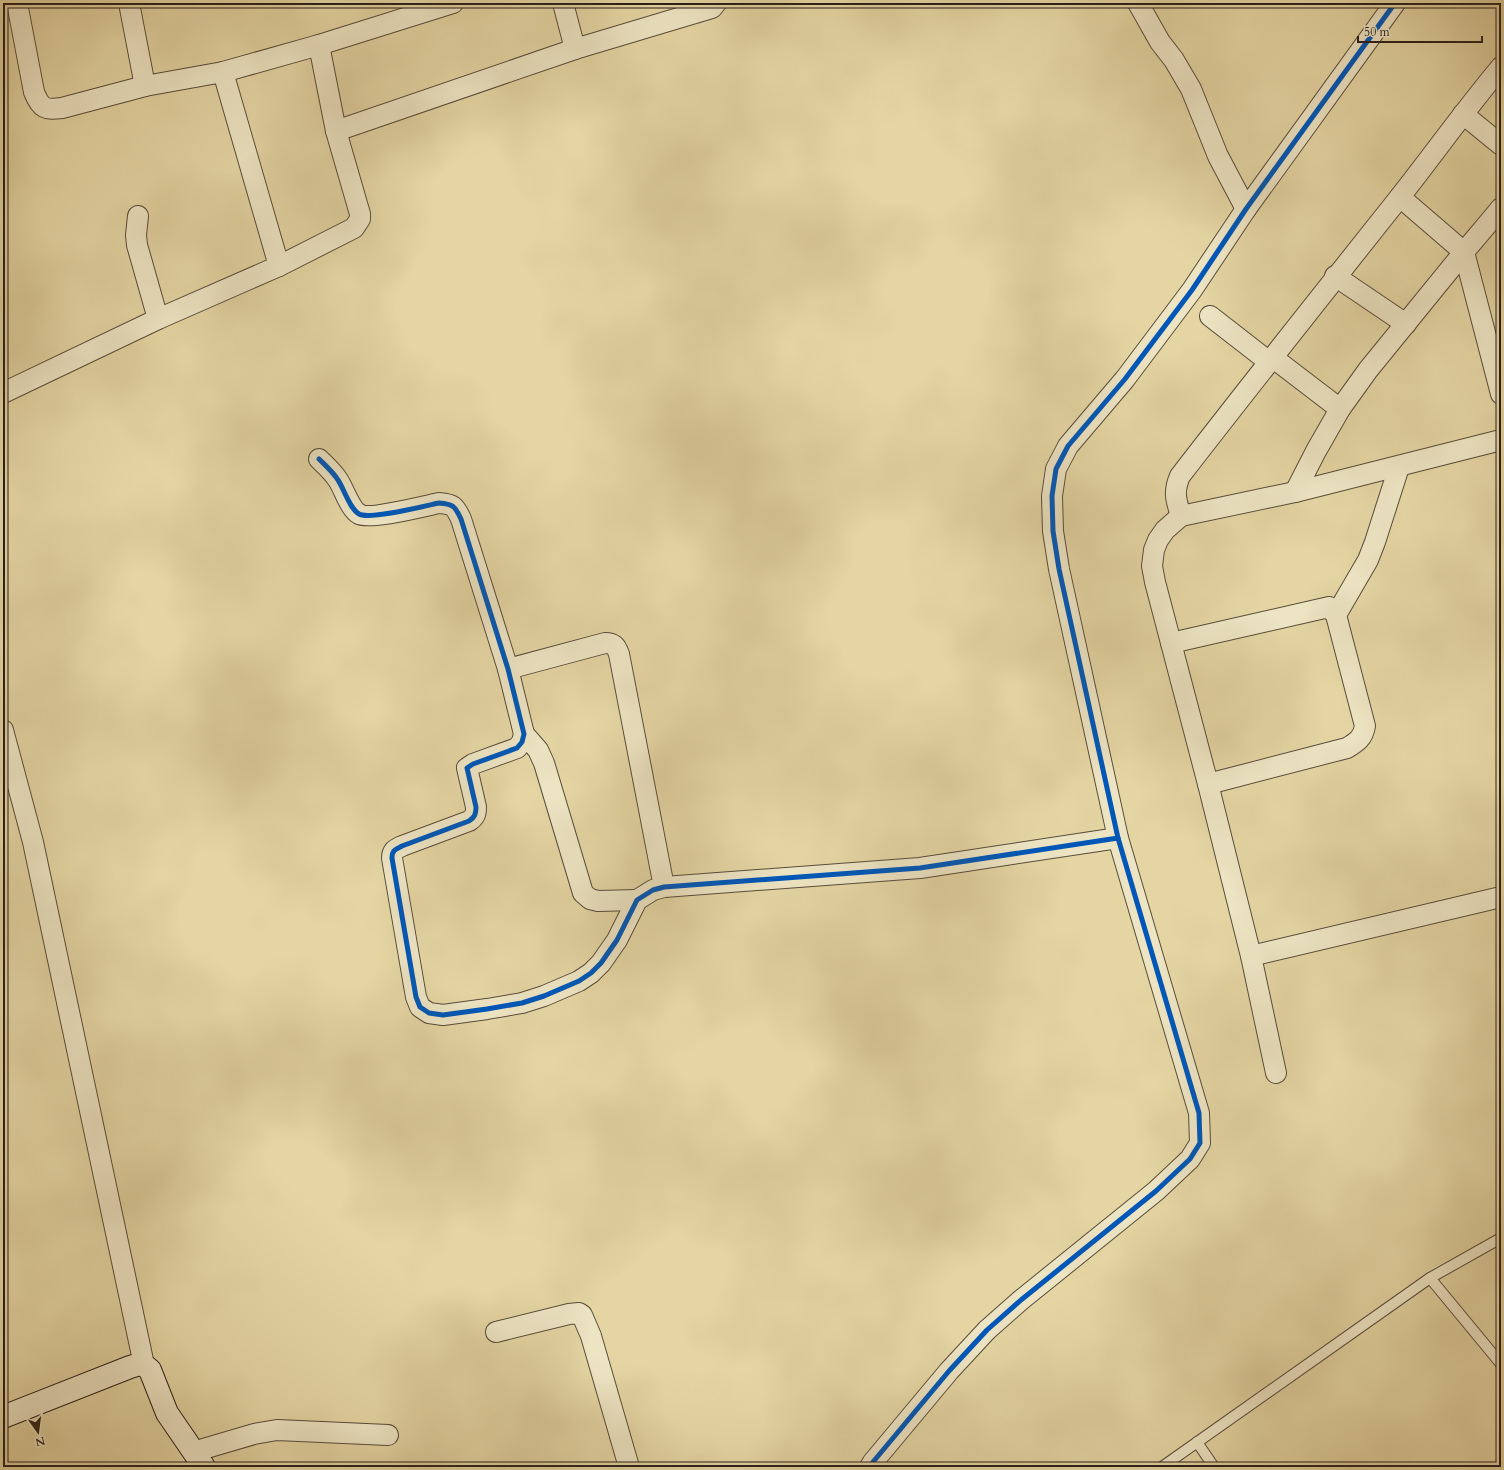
<svg xmlns="http://www.w3.org/2000/svg" width="1504" height="1470" font-family="Cardo,serif">
  <rect width="100%" height="100%" fill="#e4d5a3"/>
  <filter id="stains"><feTurbulence type="fractalNoise" baseFrequency=".005" numOctaves="4"/><feColorMatrix values="0 0 0 0 .2 0 0 0 0 .09 0 0 0 0 .02 0 0 0 .5 -.17"/></filter>
  <radialGradient id="worn" r=".72"><stop offset=".6" stop-color="#630" stop-opacity="0"/><stop offset="1" stop-color="#630" stop-opacity=".3"/></radialGradient>
  <g fill="none" stroke-linecap="round" stroke-linejoin="round">
    <defs>
      <g id="lane">
        <polyline points="1430,1278 1501,1364"/>
        <polyline points="1197,1442 1214,1467"/>
        <polyline points="1162,1467 1430,1278 1501,1238"/>
      </g>
      <g id="street">
        <path d="M 17,3 L 34,92 C 41,109 45,110 62,108 L 145,86"/>
        <polyline points="563,3 575,49"/>
        <polyline points="1138,3 1160,42 1174,60 1191,89 1218,156 1246,209"/>
        <polyline points="223,72 319,45 453,3"/>
        <polyline points="1463,114 1501,145"/>
        <polyline points="336,131 575,49 712,8 716,3"/>
        <polyline points="1400,197 1464,252 1501,394"/>
        <polyline points="138,216 136,235 137,245 158,319"/>
        <polyline points="279,266 354,228 360,219 360,214 336,131 319,45"/>
        <polyline points="1335,276 1406,324"/>
        <polyline points="1210,316 1268,361"/>
        <polyline points="1272,357 1340,409"/>
        <polyline points="3,393 158,319 279,266 223,72 145,86 129,3"/>
        <path d="M 319,459 C 326,466 333,472 338,480 C 344,489 350,509 359,514 C 369,520 425,506 439,503 C 453,504 455,506 461,519 L 508,669 L 524,734 L 522,742 L 517,748 L 473,764 L 467,768 L 476,807 C 476,814 475,817 469,821 L 402,846 C 396,849 392,850 392,858 L 416,997 L 420,1007 L 429,1013 L 443,1015 L 487,1009 L 522,1003 L 544,996 L 579,981 L 591,973 L 601,963 L 617,940 L 637,900 L 653,890 L 664,887 L 920,868 L 1118,838"/>
        <polyline points="1295,492 1316,451 1340,409 1368,370 1464,252 1501,208"/>
        <path d="M 1181,516 C 1176,500 1173,492 1180,476 C 1252,383 1325,291 1399,198 C 1433,155 1465,110 1501,67"/>
        <polyline points="1336,615 1368,560 1375,542 1399,467"/>
        <path d="M 1171,643 L 1329,607 L 1336,615 L 1365,726 C 1363,738 1357,742 1347,748 L 1208,784"/>
        <path d="M 508,669 L 605,643 C 614,643 616,646 619,654 L 664,887"/>
        <polyline points="3,730 33,842 144,1365"/>
        <polyline points="524,734 538,750 544,763 583,893 590,899 598,901 637,900"/>
        <polyline points="1251,956 1501,897"/>
        <polyline points="1276,1073 1251,956 1208,784 1155,582 1152,566 1154,550 1158,540 1165,530 1181,516 1295,492 1501,440"/>
        <polyline points="496,1332 569,1314 579,1313 582,1315 591,1336 629,1467"/>
        <polyline points="193,1452 254,1434 277,1430 388,1435"/>
        <polyline points="870,1467 873,1462 949,1371 987,1330 1021,1300 1156,1191 1190,1159 1200,1143 1199,1113 1118,838 1059,569 1053,531 1052,496 1056,469 1068,446 1125,379 1192,290 1246,209 1395,3"/>
      </g>
      <polyline id="secondary" points="3,1417 130,1367 140,1364 144,1365 150,1370 167,1413 204,1467"/>
    </defs>
    <use href="#lane" stroke="#584c3c" stroke-width="12"/>
    <use href="#street" stroke="#584c3c" stroke-width="22"/>
    <use href="#secondary" stroke="#291e19" stroke-width="24"/>
    <use href="#lane" stroke="#ede4c3" stroke-width="10"/>
    <use href="#street" stroke="#ede4c3" stroke-width="20"/>
    <use href="#secondary" stroke="#ede4c3" stroke-width="22"/>
    <defs>
      <g id="cycleway">
        <path d="M 319,459 C 326,466 333,472 338,480 C 344,489 350,509 359,514 C 369,520 425,506 439,503 C 453,504 455,506 461,519 L 508,669 L 524,734 L 522,742 L 517,748 L 473,764 L 467,768 L 476,807 C 476,814 475,817 469,821 L 402,846 C 396,849 392,850 392,858 L 416,997 L 420,1007 L 429,1013 L 443,1015 L 487,1009 L 522,1003 L 544,996 L 579,981 L 591,973 L 601,963 L 617,940 L 637,900 L 653,890 L 664,887 L 920,868 L 1118,838"/>
        <polyline points="870,1467 873,1462 949,1371 987,1330 1021,1300 1156,1191 1190,1159 1200,1143 1199,1113 1118,838 1059,569 1053,531 1052,496 1056,469 1068,446 1125,379 1192,290 1246,209 1395,3"/>
      </g>
    </defs>
    <use href="#cycleway" stroke="#ede4c3" stroke-width="8"/>
    <use href="#cycleway" stroke="#0057b8" stroke-width="5"/>
  </g>
  <rect width="1504" height="1470" fill="none" stroke="#e4d5a3" stroke-width="16"/>
  <rect x="4" y="4" width="1496" height="1462" fill="none" stroke="#291e19" stroke-width="2"/>
  <rect x="8" y="8" width="1488" height="1454" fill="none" stroke="#291e19"/>
  <g transform="translate(38 1432) rotate(166)" stroke="#ede4c3" stroke-width="3" paint-order="stroke">
  <path d="M0-3L7 15L0 10L-7 15Z" fill="#291e19"/>
  <text y="-6" font-size="11" font-weight="bold" text-anchor="middle" fill="#291e19">N</text>
  </g>
  <path d="M1358 36v6h124v-6" fill="none" stroke="#291e19" stroke-width="2"/>
  <text x="1364" y="36" font-size="12" fill="#291e19" stroke="#ede4c3" stroke-width="3" paint-order="stroke">50 m</text>
  <rect width="100%" height="100%" filter="url(#stains)"/>
  <rect width="100%" height="100%" fill="url(#worn)"/>
</svg>
